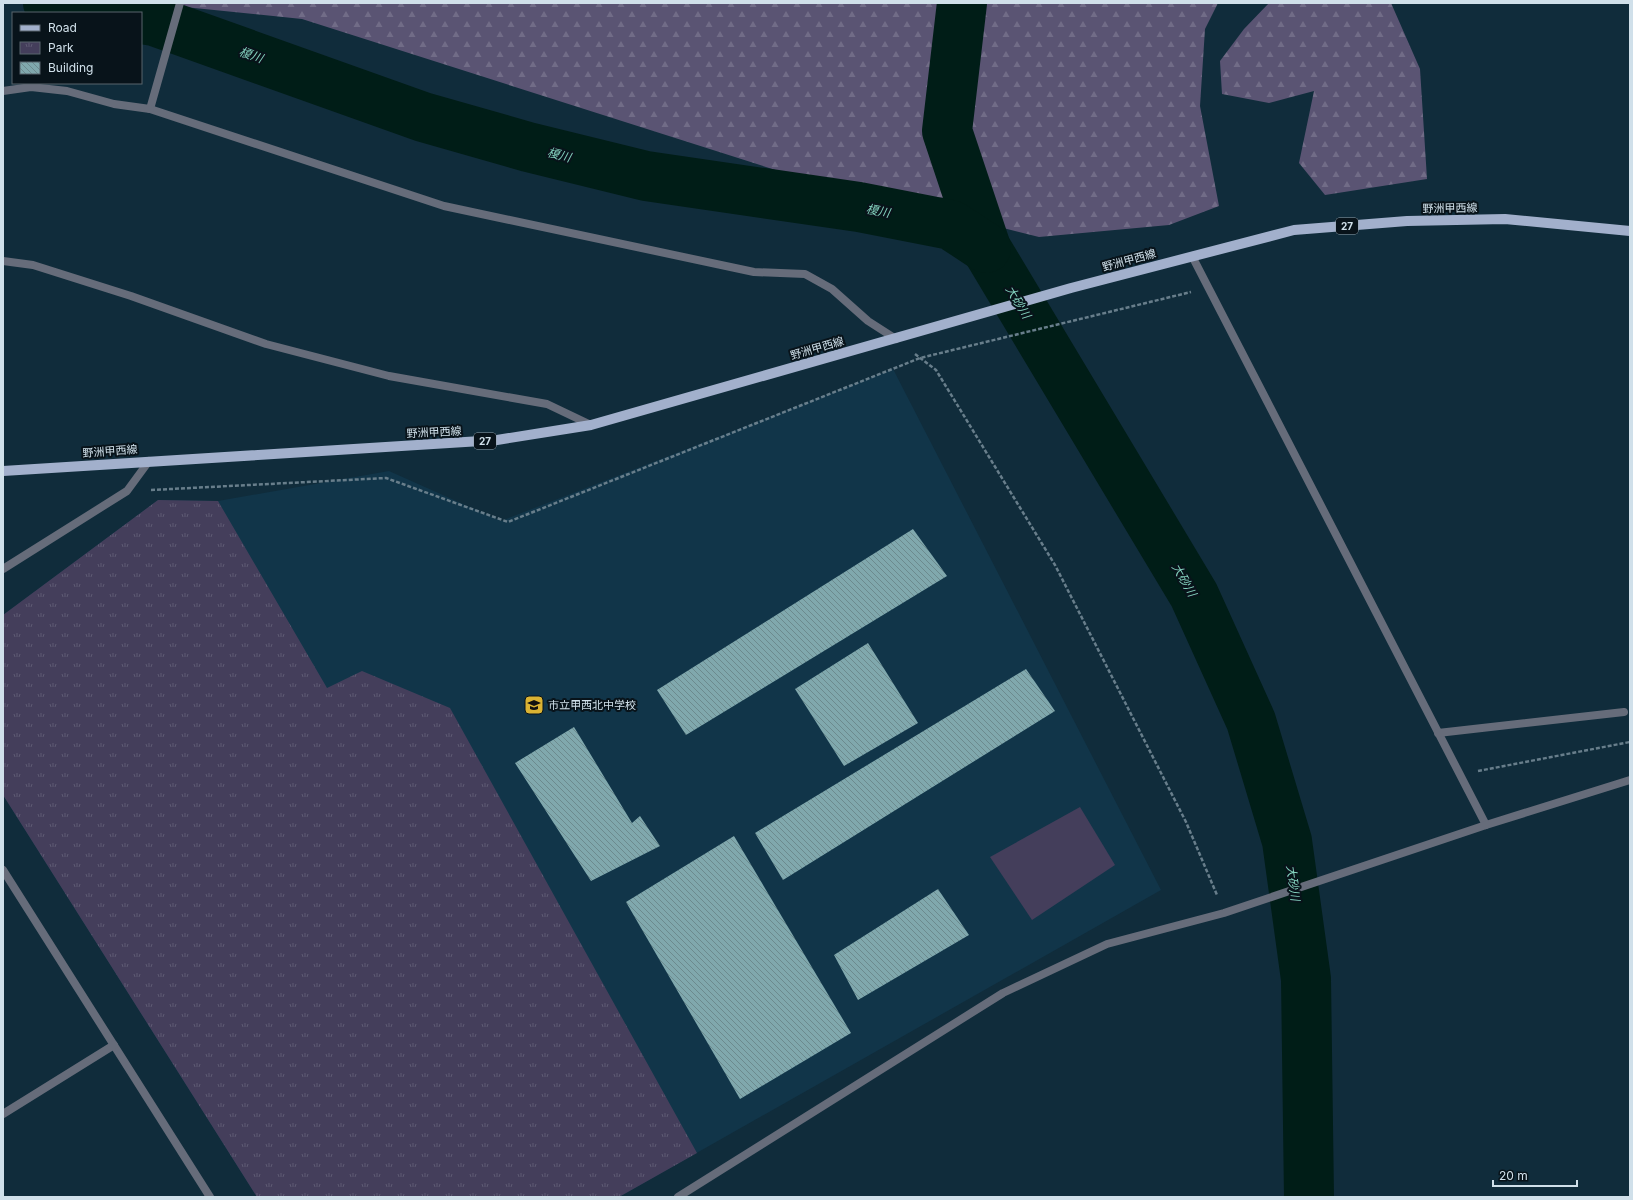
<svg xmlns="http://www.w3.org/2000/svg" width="1633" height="1200" font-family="Inter,'Noto Sans JP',sans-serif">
  <defs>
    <pattern id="forest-firs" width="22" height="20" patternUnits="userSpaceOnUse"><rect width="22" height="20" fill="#5a5473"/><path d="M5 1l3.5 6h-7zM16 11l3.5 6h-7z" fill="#716c87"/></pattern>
    <pattern id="park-tufts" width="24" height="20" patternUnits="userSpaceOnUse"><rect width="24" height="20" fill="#443e5b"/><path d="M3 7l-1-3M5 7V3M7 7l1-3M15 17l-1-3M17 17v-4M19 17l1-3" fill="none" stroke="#5e5a73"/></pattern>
    <pattern id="building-back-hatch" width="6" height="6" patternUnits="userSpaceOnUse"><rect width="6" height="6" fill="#80a8ad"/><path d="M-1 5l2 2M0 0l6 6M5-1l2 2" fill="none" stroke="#6c8a8e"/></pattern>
  </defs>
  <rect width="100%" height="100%" fill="#102c3b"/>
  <polygon fill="#113549" points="893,369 1161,890 619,1197 257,1197 3,795 3,615 158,500 218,501 389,471 501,521"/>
  <polygon fill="#443e5b" points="1080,807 1115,865 1032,920 990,857"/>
  <g fill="url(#forest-firs)">
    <polygon points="145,3 1218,3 1205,29 1200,106 1219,206 1169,225 1039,237 785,173 302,19"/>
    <polygon points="1269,3 1391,3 1420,69 1427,179 1325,195 1299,163 1314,91 1269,103 1222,94 1220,61 1244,29"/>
  </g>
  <polygon fill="url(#park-tufts)" points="158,500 218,501 327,688 362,671 450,708 697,1153 619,1197 257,1197 3,795 3,615"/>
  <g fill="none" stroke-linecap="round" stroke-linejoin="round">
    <g stroke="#001d17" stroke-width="50">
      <polyline points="48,3 108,13"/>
      <polyline points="962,3 947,131 986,248 1194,595 1251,721 1287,841 1306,979 1309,1197"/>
      <polyline points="141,19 154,21 423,117 528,147 646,176 859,207 951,225 986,248"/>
    </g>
  </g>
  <g fill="url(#building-back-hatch)">
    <polygon points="913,529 947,576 686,735 657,690"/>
    <polygon points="868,643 918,723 844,766 795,689"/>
    <polygon points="1026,669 1055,711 783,880 755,833"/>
    <polygon points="574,727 632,823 640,816 660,846 591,881 515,763"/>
    <polygon points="734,836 851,1033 740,1099 626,902"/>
    <polygon points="938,889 969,935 858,1000 834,955"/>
  </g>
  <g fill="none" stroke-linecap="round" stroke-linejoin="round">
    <g stroke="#687e8b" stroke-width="2.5" stroke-dasharray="4 2" stroke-linecap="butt">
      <polyline points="915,354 936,370 1055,565 1186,822 1217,895"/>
      <polyline points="151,490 386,478 508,522 920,358 1191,292"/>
      <polyline points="1478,771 1630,742"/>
    </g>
    <g stroke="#666c7a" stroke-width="8">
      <polyline points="180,3 150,109 444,206 754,272 805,274 832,289 868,321 896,339"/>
      <polyline points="3,91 31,87 67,91 114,104 150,109"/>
      <polyline points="1192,256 1486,825"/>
      <polyline points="3,261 33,265 131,296 266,344 389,376 547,404 591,425"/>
      <polyline points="3,569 127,491 149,461"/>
      <polyline points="1438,733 1624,712"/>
      <polyline points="3,870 210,1197"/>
      <polyline points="3,1114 114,1045"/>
    </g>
    <polyline stroke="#666c7a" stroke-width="8" points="678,1197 1003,993 1107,944 1224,913 1486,825 1630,780"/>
    <polyline stroke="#a2b0cc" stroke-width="10" points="3,471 497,440 591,425 1071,288 1294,230 1407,221 1505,219 1630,231"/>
  </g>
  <defs>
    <symbol id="school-square" viewBox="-11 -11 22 22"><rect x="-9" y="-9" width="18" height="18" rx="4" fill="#dbb333" stroke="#08131a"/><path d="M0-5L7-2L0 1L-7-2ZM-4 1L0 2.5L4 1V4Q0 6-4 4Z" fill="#111"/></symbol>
  </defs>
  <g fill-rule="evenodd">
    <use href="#school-square" x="523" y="694" width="22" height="22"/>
  </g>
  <g text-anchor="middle" stroke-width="4" stroke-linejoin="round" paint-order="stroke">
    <g fill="#08131a" stroke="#94a2ac" stroke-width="1">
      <rect x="1336" y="218" width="22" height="16" rx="3"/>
      <rect x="474" y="433" width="22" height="16" rx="3"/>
    </g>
    <g font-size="10" font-weight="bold" fill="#d0e0ea">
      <text x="1347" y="230">27</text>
      <text x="485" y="445">27</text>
    </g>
    <g font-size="11" fill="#d0e0ea" stroke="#08131a">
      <text transform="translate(1450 208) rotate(-1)" y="4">野洲甲西線</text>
      <text transform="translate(1129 260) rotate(-15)" y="4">野洲甲西線</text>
      <text transform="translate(817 348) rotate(-16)" y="4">野洲甲西線</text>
      <text transform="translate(434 432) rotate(-3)" y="4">野洲甲西線</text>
      <text transform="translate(110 451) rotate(-4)" y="4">野洲甲西線</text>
    </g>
    <g font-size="11" fill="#d0e0ea" stroke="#08131a" text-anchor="start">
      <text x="548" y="709">市立甲西北中学校</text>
    </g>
    <g font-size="12" font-style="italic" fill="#84d1be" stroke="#08131a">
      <text transform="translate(251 55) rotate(20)" y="4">榎川</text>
      <text transform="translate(559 155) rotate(14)" y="4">榎川</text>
      <text transform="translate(878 211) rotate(11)" y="4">榎川</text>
      <text transform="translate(1018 302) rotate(59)" y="4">大砂川</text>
      <text transform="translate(1184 580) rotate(60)" y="4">大砂川</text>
      <text transform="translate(1293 883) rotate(82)" y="4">大砂川</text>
    </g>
  </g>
  <rect width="1633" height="1200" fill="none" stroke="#d0e0ea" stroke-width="8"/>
  <rect x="12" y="12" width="130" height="72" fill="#08131a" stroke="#58656d"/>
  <rect x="20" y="25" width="20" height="6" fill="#a2b0cc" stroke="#58656d"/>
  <text x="48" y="32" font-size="12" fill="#d0e0ea">Road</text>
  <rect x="20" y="42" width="20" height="12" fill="url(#park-tufts)" stroke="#58656d"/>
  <text x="48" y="52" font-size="12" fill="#d0e0ea">Park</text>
  <rect x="20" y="62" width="20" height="12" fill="url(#building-back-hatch)" stroke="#58656d"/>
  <text x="48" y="72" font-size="12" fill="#d0e0ea">Building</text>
  <path d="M1493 1180v6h84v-6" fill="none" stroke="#d0e0ea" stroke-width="2"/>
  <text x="1499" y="1180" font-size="12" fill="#d0e0ea" stroke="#08131a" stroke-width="3" paint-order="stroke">20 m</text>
</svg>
